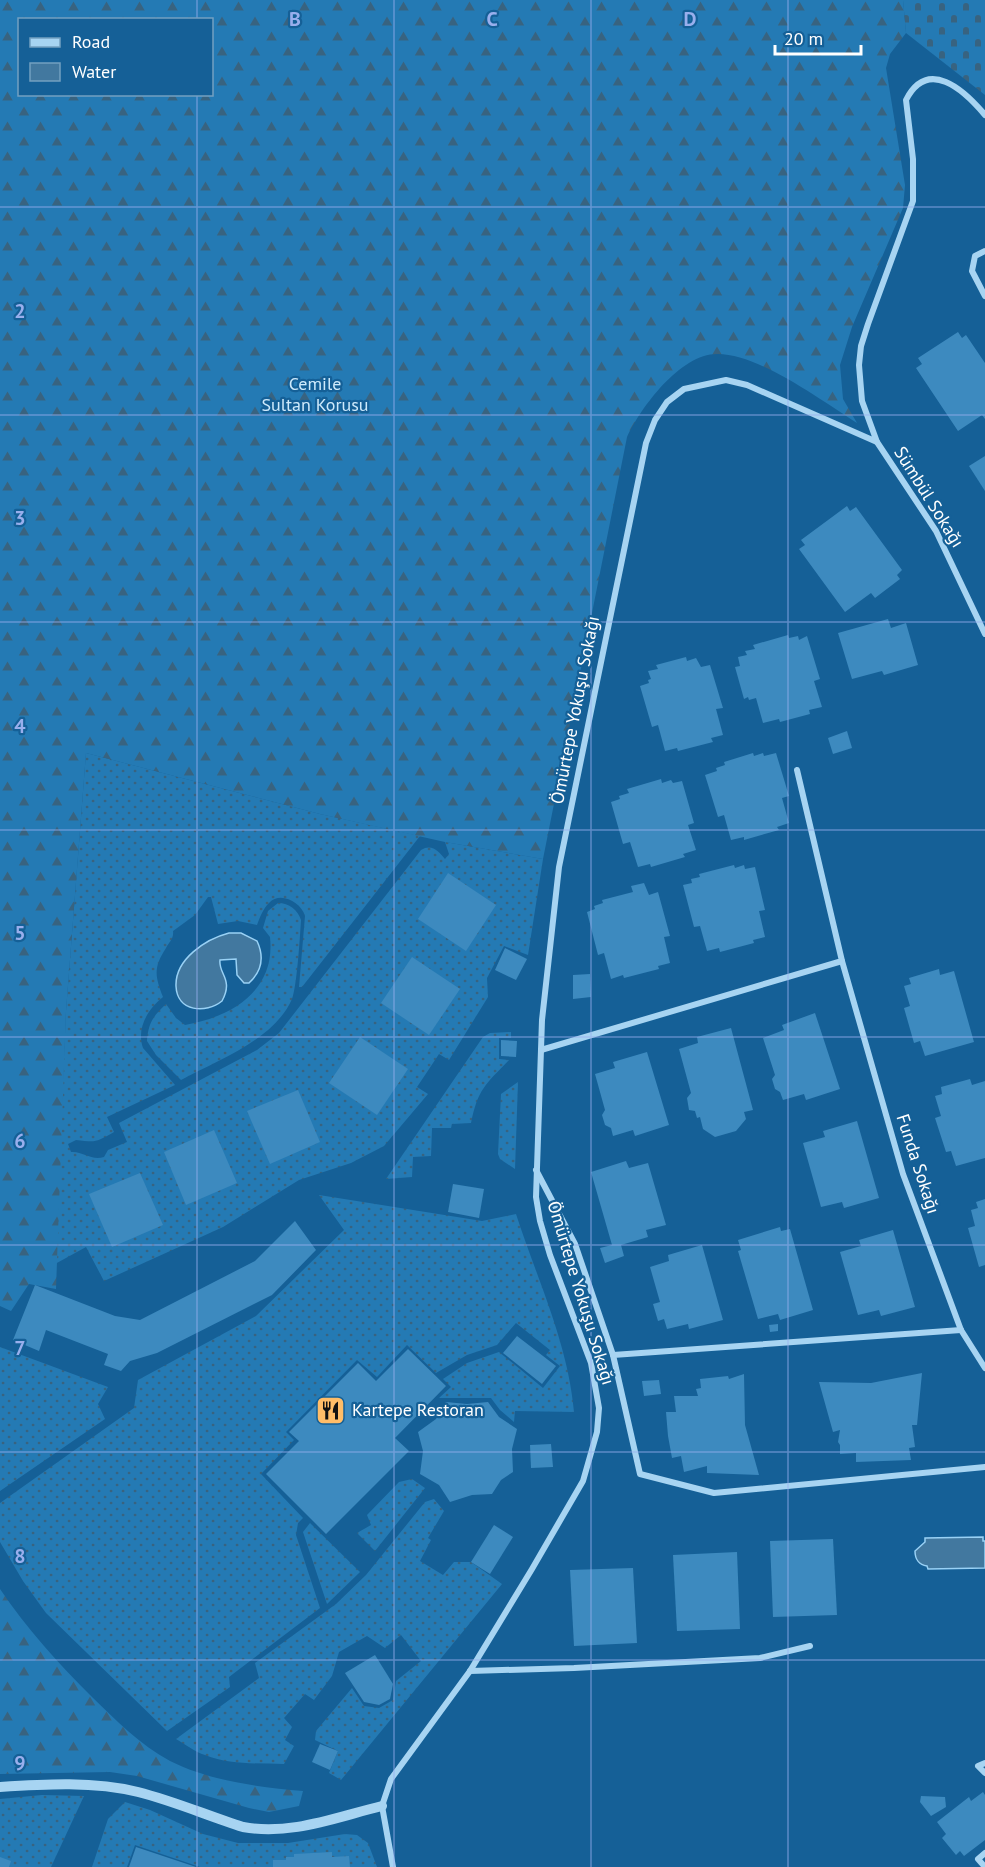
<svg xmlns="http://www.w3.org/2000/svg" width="985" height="1867" font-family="'PT Sans',sans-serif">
  <defs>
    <pattern id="grass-dots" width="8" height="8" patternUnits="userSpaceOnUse" patternTransform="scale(1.5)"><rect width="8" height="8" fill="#247ab4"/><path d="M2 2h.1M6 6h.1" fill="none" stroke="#386380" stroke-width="1.8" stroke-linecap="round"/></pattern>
    <pattern id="forest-firs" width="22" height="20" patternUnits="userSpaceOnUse" patternTransform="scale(1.5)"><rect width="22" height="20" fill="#247ab4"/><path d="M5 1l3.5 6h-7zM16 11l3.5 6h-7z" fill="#386380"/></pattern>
    <pattern id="cemetery-stones" width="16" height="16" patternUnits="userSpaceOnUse" patternTransform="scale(1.5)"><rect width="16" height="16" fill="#247ab4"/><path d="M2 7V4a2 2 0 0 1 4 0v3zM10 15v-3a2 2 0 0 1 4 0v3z" fill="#386380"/></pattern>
  </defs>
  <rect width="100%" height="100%" fill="#156097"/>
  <g fill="url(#grass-dots)">
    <path d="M 86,753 L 320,814 L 420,836 L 302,987 L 299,987 L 305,916 C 301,902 280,891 269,903 C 263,909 260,917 257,925 L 238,921 L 218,924 L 211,897 L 208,897 L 195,915 L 173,931 C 174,939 169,942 166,948 C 153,968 155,976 163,997 C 148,1009 136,1028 143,1048 L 175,1085 L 107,1117 L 114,1132 C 95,1143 96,1142 76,1140 L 68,1144 L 71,1152 C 83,1151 91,1161 104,1157 L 108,1150 L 127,1142 L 119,1123 L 257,1050 L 279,1033 L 421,850 C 432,843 439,852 445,859 L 449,854 L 445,842 L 543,859 L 528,955 L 504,946 L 487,978 L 488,997 L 449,1060 L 439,1054 L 417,1087 L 428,1094 L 384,1146 L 351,1163 L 299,1180 L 223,1227 L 104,1281 L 86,1247 L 55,1264 L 66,1011 Z"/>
    <path d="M 278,903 C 289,903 298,910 301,920 C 300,936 297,986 292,999 C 274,1040 218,1060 181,1080 L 156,1055 L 147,1041 C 148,1024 153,1016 166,1004 L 176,1018 L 185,1025 C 231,1017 276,991 270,937 L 263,928 L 268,911 Z"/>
    <path d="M 511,1032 L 511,1038 L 499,1038 L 499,1059 L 509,1060 C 485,1085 478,1089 471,1123 L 452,1124 L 451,1128 L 432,1128 L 431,1156 L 413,1157 L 412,1177 L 386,1179 L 483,1037 L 490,1033 Z"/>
    <polygon points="518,1082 515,1169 500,1159 498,1154 501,1094"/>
    <path d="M 319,1195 L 482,1221 L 516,1214 C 537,1279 568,1343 574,1412 L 515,1411 L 514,1422 L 500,1410 L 491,1398 L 439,1398 L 451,1387 L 443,1379 L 467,1363 L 499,1352 L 543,1388 L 560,1366 L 546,1355 L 550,1350 L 516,1323 L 497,1345 L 467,1355 L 436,1373 L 407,1345 L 377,1377 L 357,1360 L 286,1432 L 294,1440 L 261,1474 L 303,1518 L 298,1523 L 296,1535 L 320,1608 L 229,1677 L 230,1687 L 167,1731 L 46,1613 L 23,1581 L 0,1542 L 0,1503 L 134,1408 L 138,1380 L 256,1316 L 344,1230 Z"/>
    <polygon points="0,1347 108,1387 98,1404 105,1419 0,1491"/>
    <polygon points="412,1479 425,1488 375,1551 357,1533 371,1525 367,1515 399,1482"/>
    <path d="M 434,1499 L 444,1511 L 428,1538 L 431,1540 L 420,1561 L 443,1575 L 454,1562 L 471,1562 L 502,1584 L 341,1780 L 329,1773 L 338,1751 L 315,1740 L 316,1731 L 352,1688 L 364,1706 L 379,1708 L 393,1700 L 396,1681 L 421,1661 L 401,1635 L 385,1648 L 367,1636 L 339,1652 L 332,1676 L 314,1700 L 305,1694 L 284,1718 L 292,1727 L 285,1740 L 294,1746 L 284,1764 C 258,1763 230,1765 205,1755 C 195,1752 185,1744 176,1739 L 259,1678 L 255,1663 L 336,1604 L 366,1575 L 425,1502 Z"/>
    <polygon points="310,1523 360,1572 327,1604 303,1532"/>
    <polygon points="42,1795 84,1796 51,1867 0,1867 0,1799"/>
    <polygon points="125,1802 150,1810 203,1834 238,1843 288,1843 345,1834 357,1835 368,1843 377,1867 200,1867 135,1845 127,1867 92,1867 108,1819"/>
  </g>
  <g fill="url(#forest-firs)" fill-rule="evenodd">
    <path d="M 0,0 L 903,0 L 906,33 L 890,54 L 886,68 L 905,185 L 903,208 L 852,327 L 840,365 L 843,399 L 857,423 C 822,401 759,354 718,354 C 681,353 641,407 627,437 L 543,859 L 445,842 L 320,814 L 86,753 L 66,1011 L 56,1289 L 29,1284 L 11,1311 L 0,1306 ZM 20,20 L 212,20 L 212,94 L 20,94 Z"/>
    <path d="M 0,1589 C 27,1629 58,1663 92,1697 C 116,1720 140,1745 170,1761 C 210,1781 258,1787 303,1791 L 299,1806 L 269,1812 L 249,1808 L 137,1776 L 110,1772 L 0,1774 Z"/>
  </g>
  <polygon fill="url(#cemetery-stones)" points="903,0 985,0 985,95 906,33"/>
  <g fill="#42789f" stroke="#99d1f5" stroke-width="1.5">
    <path d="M 229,933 L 241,933 L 257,941 C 264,956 262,971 249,983 L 244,983 L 237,975 L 236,959 L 220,960 C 218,974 234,979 222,1001 C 206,1014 177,1012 176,986 C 175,959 206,939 229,933 Z"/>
    <path d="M 983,1537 L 983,1541 L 985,1541 L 985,1568 L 928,1569 L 927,1566 C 919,1565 915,1559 915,1551 L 925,1542 L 925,1538 Z"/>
  </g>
  <g fill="#3d8abf">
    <polygon points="958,332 962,338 966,335 985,363 985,419 982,415 958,431 916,368 922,364 918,358"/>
    <polygon points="985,456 985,491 969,466"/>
    <polygon points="847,506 850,511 856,507 902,570 897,575 900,579 875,598 871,593 845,612 799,549 805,545 801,540"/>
    <polygon points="888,619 891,628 906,623 918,665 884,675 882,671 852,679 838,633"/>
    <polygon points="788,635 789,638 798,636 799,640 807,636 820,679 814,681 822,707 809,710 810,714 780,722 779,719 763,723 756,698 749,700 748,697 744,699 735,667 740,666 738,657 747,655 745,651 755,649 753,645"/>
    <polygon points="686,657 687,661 696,658 701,667 710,665 723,708 716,709 723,735 711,738 713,742 678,751 677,748 665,751 658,725 652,727 640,686 649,683 648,680 651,679 648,671 658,669 656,665"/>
    <polygon points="847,731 852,748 833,754 828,738"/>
    <polygon points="753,753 754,756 763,753 764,756 776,753 789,796 782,798 789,823 777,827 779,830 744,840 744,837 731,840 724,815 718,817 705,775 717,771 716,768 725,765 724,762"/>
    <polygon points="661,779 662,783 671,780 673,783 682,781 694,823 688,825 696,850 683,854 685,857 651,867 650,864 638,867 630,842 623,844 611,802 620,799 619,796 629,793 627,789"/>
    <polygon points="734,865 735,868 744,865 745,869 755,867 765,910 759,911 765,937 753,940 754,943 720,952 719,948 707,951 700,926 694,927 683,885 692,883 691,879 700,877 699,874"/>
    <polygon points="448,873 496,905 466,951 418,919"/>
    <polygon points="644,883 649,895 658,892 670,936 664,937 670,963 658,966 659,969 624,978 623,975 611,979 604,953 598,955 587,912 595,909 594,906 603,903 602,900 633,892 631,886"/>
    <polygon points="505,948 527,959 516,980 495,970"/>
    <polygon points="412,957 460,989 429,1035 381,1003"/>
    <polygon points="939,969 940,975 954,971 974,1042 925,1056 920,1041 914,1043 904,1008 910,1006 904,986 911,984 909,978"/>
    <polygon points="590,974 591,997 573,999 573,975"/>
    <polygon points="815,1013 840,1089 806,1100 804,1094 783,1100 780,1092 775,1089 772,1079 775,1075 763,1038 784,1030 782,1025"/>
    <polygon points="731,1028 753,1110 744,1112 746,1119 736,1131 715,1137 703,1129 700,1117 697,1118 695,1111 689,1110 687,1098 691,1093 679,1049 698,1043 697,1037"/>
    <polygon points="360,1037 408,1069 377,1115 329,1083"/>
    <polygon points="501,1040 517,1041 516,1057 501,1056"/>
    <polygon points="647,1052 669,1125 635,1136 633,1130 613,1136 611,1128 605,1125 602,1115 605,1110 595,1074 615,1068 613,1062"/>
    <polygon points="970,1079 972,1085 985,1081 985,1158 956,1166 951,1151 946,1152 935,1118 941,1116 935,1096 942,1094 941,1087"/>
    <polygon points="298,1090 320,1142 270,1164 247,1111"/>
    <polygon points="857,1121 879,1198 844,1208 842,1202 821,1207 803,1143 825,1137 823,1131"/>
    <polygon points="214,1130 237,1183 186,1205 164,1152"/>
    <polygon points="626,1161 629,1168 648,1163 666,1225 646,1230 648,1237 621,1245 624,1256 605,1263 600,1248 612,1245 591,1172"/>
    <polygon points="140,1173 163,1225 112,1247 89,1194"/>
    <polygon points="453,1184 484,1189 479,1218 448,1212"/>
    <polygon points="985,1199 985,1265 979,1267 968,1228 975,1226 971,1210 978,1208 976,1202"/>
    <polygon points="295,1221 316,1250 272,1295 157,1353 130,1361 121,1371 104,1365 108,1354 46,1330 39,1351 13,1340 35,1285 115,1316 140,1320 255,1261"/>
    <polygon points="780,1227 781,1231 790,1229 813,1310 780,1320 778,1314 758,1319 738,1251 741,1250 738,1240"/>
    <polygon points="893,1230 915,1307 881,1316 879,1310 858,1315 840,1252 861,1246 859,1240"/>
    <polygon points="702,1245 723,1320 689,1329 688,1324 667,1329 664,1319 658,1321 653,1304 660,1302 650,1267 669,1261 668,1255"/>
    <polygon points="778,1324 778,1331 770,1332 769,1325"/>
    <polygon points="517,1336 556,1366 542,1384 503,1353"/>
    <polygon points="408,1349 446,1386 395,1438 409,1451 326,1534 266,1474 299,1441 289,1432 358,1363 376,1381"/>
    <polygon points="922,1373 917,1425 912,1425 915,1447 909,1448 911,1460 856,1462 856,1453 840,1454 840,1445 838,1442 840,1430 833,1432 819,1382 871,1383"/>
    <polygon points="744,1374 745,1425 759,1475 707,1473 707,1466 684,1472 681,1456 672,1458 668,1436 666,1412 676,1412 674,1396 698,1396 696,1389 701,1388 700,1379 728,1376 729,1379"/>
    <polygon points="659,1380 661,1394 644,1396 642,1381"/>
    <polygon points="446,1402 467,1404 488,1402 499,1417 517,1429 512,1449 513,1472 501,1480 492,1494 472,1495 450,1502 439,1485 420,1474 423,1451 418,1432 436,1419"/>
    <polygon points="551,1444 553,1467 531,1468 530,1445"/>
    <polygon points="494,1525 513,1537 490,1574 471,1562"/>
    <polygon points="833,1539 837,1615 773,1617 770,1541"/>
    <polygon points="737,1552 740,1629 677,1631 673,1555"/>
    <polygon points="633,1568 637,1643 574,1646 570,1570"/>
    <polygon points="375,1655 393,1684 390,1699 379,1705 364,1702 345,1673"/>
    <polygon points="320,1744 338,1751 330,1770 312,1762"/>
    <polygon points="983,1792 985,1795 985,1840 964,1856 960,1851 956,1855 942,1838 946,1834 937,1822 969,1797 971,1801"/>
    <polygon points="921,1796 945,1797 946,1807 931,1816 920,1802"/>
    <polygon points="136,1847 196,1867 129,1867"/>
    <polygon points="332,1852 332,1857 349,1856 350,1867 273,1867 273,1860 286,1860 286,1857 294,1857 294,1854"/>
    <polygon points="0,1857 11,1861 9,1867 0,1867"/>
  </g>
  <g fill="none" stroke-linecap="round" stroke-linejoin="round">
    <g stroke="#a7d4f2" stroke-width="6">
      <polyline points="985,251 975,256 972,271 985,296"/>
      <polyline points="877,442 936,531 985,634"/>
      <polyline points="842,961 903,1174 961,1330 985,1368"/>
      <polyline points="541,1050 842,961 797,770"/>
      <polyline points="536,1170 575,1244 613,1355 640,1474 714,1493 985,1467"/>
      <polyline points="613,1355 961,1330"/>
      <polyline points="470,1671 574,1668 760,1658 810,1646"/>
      <polyline points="985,1763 978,1766 985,1773"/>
      <path d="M 393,1867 L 382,1806 L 391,1779 L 470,1671 L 532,1569 L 583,1481 L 597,1432 L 599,1408 L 591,1363 L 550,1255 L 540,1221 L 536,1197 L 542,1020 L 559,867 L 646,443 L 655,420 L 667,402 L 684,389 L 726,380 L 747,385 L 877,442 L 862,401 L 859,365 L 861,346 L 868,324 L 913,201 L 913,159 L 906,100 C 928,57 964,90 985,115"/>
      <polyline points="985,1867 978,1859 985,1853"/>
    </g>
    <path stroke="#a7d4f2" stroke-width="10" d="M 0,1787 C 45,1784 94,1781 138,1792 C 174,1801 208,1816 243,1827 C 290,1836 336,1817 382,1806"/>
  </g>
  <path fill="none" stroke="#99afed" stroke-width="1.5" stroke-opacity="0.55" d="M 197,0 L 197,20M 394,0 L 394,1867M 591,0 L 591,1867M 788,0 L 788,1867M 197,94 L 197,1867M 0,207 L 985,207M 0,415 L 985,415M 0,622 L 985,622M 0,830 L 985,830M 0,1037 L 985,1037M 0,1245 L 985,1245M 0,1452 L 985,1452M 0,1660 L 985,1660"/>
  <defs>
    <symbol id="restaurant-square" viewBox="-11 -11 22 22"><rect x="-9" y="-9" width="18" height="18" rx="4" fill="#ffbd68" stroke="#156097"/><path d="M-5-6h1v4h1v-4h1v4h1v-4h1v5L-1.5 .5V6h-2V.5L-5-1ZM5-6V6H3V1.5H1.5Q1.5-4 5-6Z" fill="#111"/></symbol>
  </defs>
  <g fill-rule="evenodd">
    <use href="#restaurant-square" x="314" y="1394" width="33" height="33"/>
  </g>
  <g text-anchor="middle" stroke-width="4.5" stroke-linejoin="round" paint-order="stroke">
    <g font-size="18" fill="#ceeafc" stroke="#156097">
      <text x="315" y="390">Cemile<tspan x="315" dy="21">Sultan Korusu</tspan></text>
    </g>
    <g font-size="18" fill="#fff" stroke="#156097">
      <text transform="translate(929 497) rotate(58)" y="6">Sümbül Sokağı</text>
      <text transform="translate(575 710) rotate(-79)" y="6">Ömürtepe Yokuşu Sokağı</text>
      <text transform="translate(918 1164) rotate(72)" y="6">Funda Sokağı</text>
      <text transform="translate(581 1293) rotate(73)" y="6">Ömürtepe Yokuşu Sokağı</text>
    </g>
    <g font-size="18" fill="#fff" stroke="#156097" text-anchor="start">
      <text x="352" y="1416">Kartepe Restoran</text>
    </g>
  </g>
  <g font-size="20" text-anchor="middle" font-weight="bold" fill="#99afed" stroke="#156097" stroke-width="4.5" stroke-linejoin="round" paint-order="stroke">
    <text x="295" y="26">B</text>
    <text x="492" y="26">C</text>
    <text x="690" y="26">D</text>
    <text x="20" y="318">2</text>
    <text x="20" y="525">3</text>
    <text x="20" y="733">4</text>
    <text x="20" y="940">5</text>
    <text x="20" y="1148">6</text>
    <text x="20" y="1355">7</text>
    <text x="20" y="1563">8</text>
    <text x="20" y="1770">9</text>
  </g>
  <rect x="18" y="18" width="195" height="78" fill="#156097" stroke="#73a0c1" stroke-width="1.5"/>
  <rect x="30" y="38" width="30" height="9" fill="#a7d4f2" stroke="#73a0c1" stroke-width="1.5"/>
  <text x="72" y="48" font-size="18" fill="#ffffff">Road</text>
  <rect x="30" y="63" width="30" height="18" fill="#42789f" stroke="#73a0c1" stroke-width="1.5"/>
  <text x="72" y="78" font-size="18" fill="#ffffff">Water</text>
  <path d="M775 45v9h86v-9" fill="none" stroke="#ffffff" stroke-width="3"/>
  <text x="784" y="45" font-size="18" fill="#ffffff" stroke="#156097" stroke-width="4.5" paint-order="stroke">20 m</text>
</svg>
